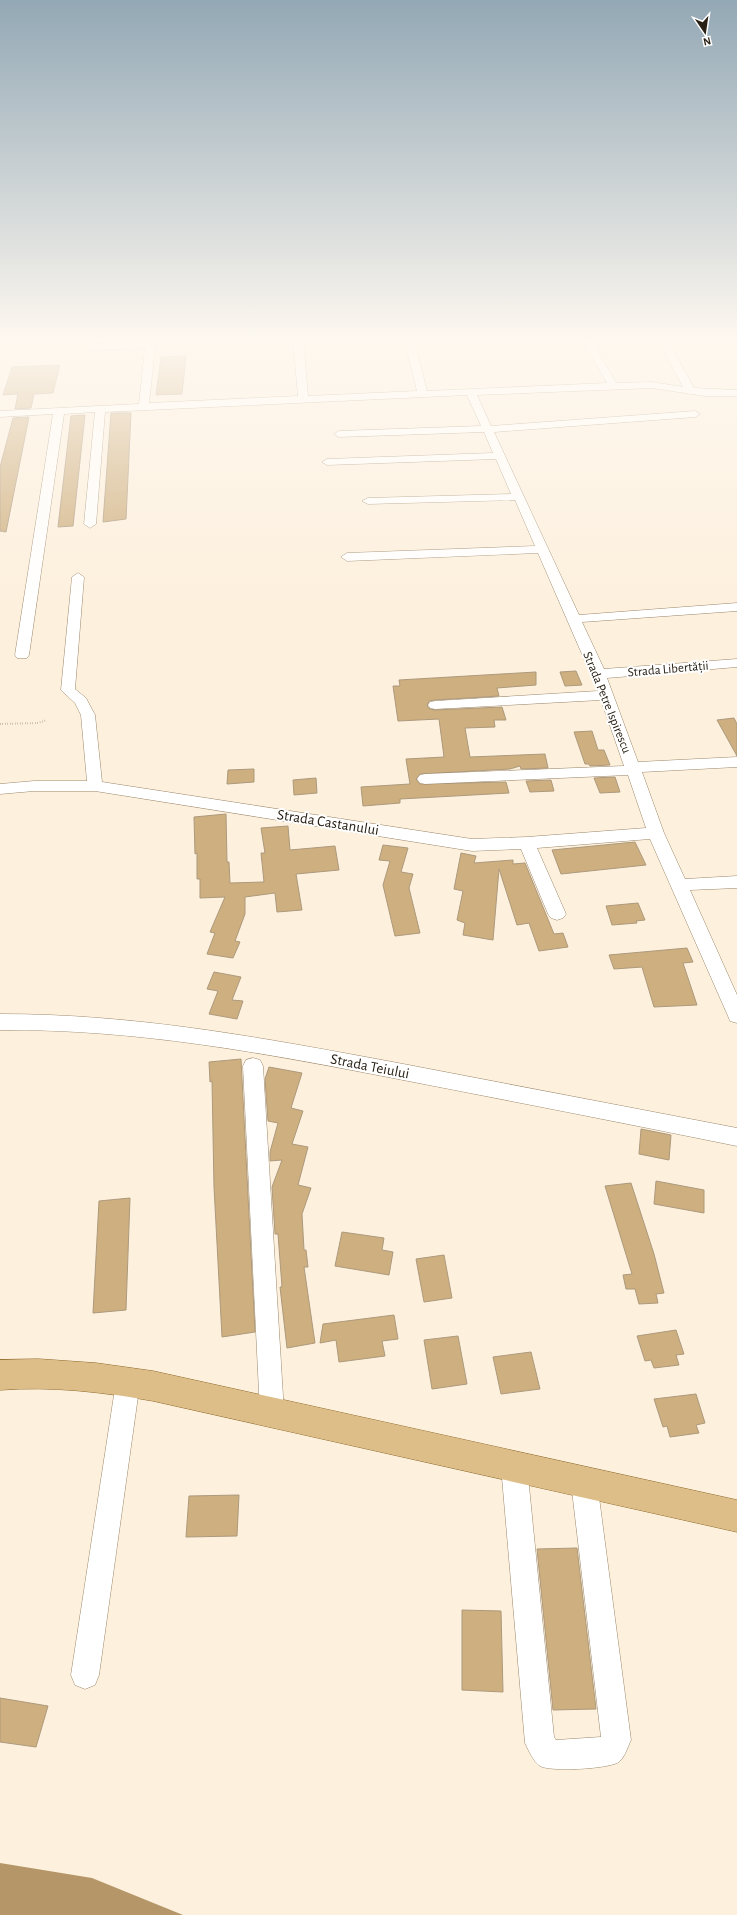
<svg xmlns="http://www.w3.org/2000/svg" width="737" height="1915" font-family="'Alegreya Sans',sans-serif">
  <rect width="100%" height="100%" fill="#fdf0dd"/>
  <polygon fill="#b59668" points="0,1863 92,1878 183,1915 0,1915"/>
  <g fill="#ceaf7f" stroke="#ad997c">
    <polygon points="186,356 182,394 156,395 161,357"/>
    <polygon points="60,365 53,393 34,394 31,408 15,409 18,394 3,395 12,367"/>
    <polygon points="111,413 131,413 126,519 103,522"/>
    <polygon points="85,415 73,526 58,527 71,416"/>
    <polygon points="29,417 6,532 0,531 0,467 13,418"/>
    <polygon points="576,671 582,685 565,686 560,672"/>
    <polygon points="536,672 536,685 497,688 499,696 435,700 429,701 427,706 430,709 435,710 502,707 506,720 494,720 495,727 465,728 470,757 545,754 548,768 521,769 520,766 510,769 420,774 416,779 420,784 506,782 509,793 400,799 400,803 363,806 361,787 410,784 406,759 444,757 439,719 398,721 393,686 400,686 399,680"/>
    <polygon points="734,718 737,724 737,756 717,720"/>
    <polygon points="592,731 598,750 604,750 610,765 590,766 589,764 585,764 574,732"/>
    <polygon points="254,769 254,782 227,784 228,770"/>
    <polygon points="615,777 620,792 600,793 594,778"/>
    <polygon points="316,778 317,793 294,795 293,780"/>
    <polygon points="551,780 554,791 530,792 526,781"/>
    <polygon points="226,814 227,862 229,862 230,883 264,882 261,853 265,853 261,828 288,826 290,850 335,846 339,870 296,874 302,910 277,912 275,893 245,897 245,914 235,941 240,942 233,958 207,954 215,933 210,932 225,897 200,898 200,879 197,879 197,853 195,854 194,817"/>
    <polygon points="635,842 646,865 561,874 552,850"/>
    <polygon points="383,845 408,848 401,872 413,874 409,888 420,933 395,936 383,885 390,861 379,860"/>
    <polygon points="461,853 476,856 474,863 513,860 513,864 525,863 554,934 563,933 568,947 539,951 529,923 517,925 499,869 493,940 463,935 465,923 457,920 463,891 454,889"/>
    <polygon points="638,903 645,920 636,921 637,923 612,925 606,906"/>
    <polygon points="687,948 693,962 683,963 697,1005 654,1007 642,967 614,969 609,955"/>
    <polygon points="214,972 241,977 232,1000 243,1001 237,1019 209,1014 218,991 207,989"/>
    <polygon points="241,1059 255,1332 222,1337 214,1187 212,1081 210,1082 209,1062"/>
    <polygon points="269,1067 302,1073 291,1108 303,1111 292,1144 308,1147 298,1185 311,1188 302,1214 304,1250 306,1250 308,1267 304,1267 315,1343 287,1348 280,1287 282,1287 278,1234 275,1234 272,1187 282,1160 270,1161 270,1152 278,1123 268,1121 265,1079"/>
    <polygon points="641,1129 671,1135 669,1160 639,1154"/>
    <polygon points="656,1181 704,1190 704,1213 654,1204"/>
    <polygon points="631,1183 654,1254 664,1293 656,1294 658,1303 639,1304 635,1289 626,1289 623,1275 632,1274 605,1186"/>
    <polygon points="130,1198 126,1310 93,1313 99,1201"/>
    <polygon points="342,1232 384,1238 382,1250 393,1252 389,1275 335,1266"/>
    <polygon points="444,1255 452,1298 424,1302 416,1259"/>
    <polygon points="394,1315 398,1339 382,1341 385,1356 339,1362 336,1340 320,1343 323,1324"/>
    <polygon points="676,1330 684,1354 676,1355 679,1365 654,1368 651,1360 645,1361 637,1336"/>
    <polygon points="458,1336 467,1384 432,1389 424,1340"/>
    <polygon points="531,1352 540,1389 501,1394 493,1357"/>
    <polygon points="696,1394 705,1423 696,1425 699,1433 670,1437 667,1426 663,1427 654,1399"/>
    <polygon points="239,1495 237,1536 186,1537 189,1496"/>
    <polygon points="577,1548 596,1709 553,1710 537,1549"/>
    <polygon points="462,1610 501,1611 503,1692 462,1690"/>
    <polygon points="0,1698 48,1706 36,1747 0,1742"/>
  </g>
  <g fill="none" stroke-linecap="round" stroke-linejoin="round">
    <defs>
      <g id="minor">
        <polygon points="85,339 95,339 94,344 146,342 146,339 156,339 149,403 298,396 293,339 303,339 308,396 417,391 404,339 414,339 427,391 607,383 581,339 591,339 616,383 652,382 683,387 657,339 667,339 694,388 737,390 737,396 705,396 652,388 477,395 491,426 695,411 700,414 695,417 494,432 579,615 737,603 737,611 582,622 604,669 737,659 737,667 607,678 638,762 737,757 737,767 642,772 664,833 685,879 737,876 737,888 690,890 737,995 737,1023 730,1021 728,1016 650,839 537,848 566,914 563,918 557,920 551,918 548,914 521,849 472,851 95,791 34,791 0,794 0,784 34,781 87,781 81,715 75,703 61,690 72,577 78,573 84,577 75,689 86,698 95,715 102,782 472,839 527,837 646,828 628,775 425,784 420,783 417,779 420,775 425,774 624,766 601,700 435,709 430,708 428,705 430,702 435,701 598,691 538,553 347,561 341,557 347,553 535,546 515,500 368,504 362,501 368,498 511,494 496,459 327,465 322,462 327,459 493,453 484,432 339,437 334,434 339,431 481,426 467,395 105,412 96,524 90,528 84,524 95,412 64,414 29,655 27,658 17,658 15,655 53,414 0,417 0,411 139,404 145,348 94,350 86,348"/>
        <path d="M 0,1014 C 138,1014 263,1038 398,1063 C 511,1085 624,1106 737,1128 L 737,1146 C 624,1123 511,1101 398,1079 C 263,1053 138,1029 0,1030 Z"/>
        <polygon points="253,1058 260,1060 263,1066 284,1413 281,1422 272,1425 263,1422 260,1413 243,1066 246,1060"/>
        <polygon points="128,1370 137,1373 140,1382 99,1675 95,1685 85,1689 75,1685 71,1675 116,1382 119,1373"/>
        <path d="M 514,1453 L 523,1457 L 527,1466 L 554,1737 L 556,1740 L 601,1737 L 571,1482 L 575,1473 L 584,1469 L 593,1473 L 597,1482 L 631,1740 C 628,1746 625,1757 619,1762 C 609,1769 550,1772 540,1766 C 533,1761 529,1751 525,1743 L 501,1466 L 505,1457 Z"/>
      </g>
      <path id="major" d="M 39,1359 L 96,1363 L 153,1371 L 737,1500 L 737,1532 L 153,1401 C 102,1392 52,1386 0,1390 L 0,1360 Z"/>
    </defs>
    <use href="#minor" stroke="#9b886b" stroke-width="1"/>
    <use href="#major" stroke="#8f6a2c" stroke-width="1"/>
    <polyline stroke="#9e9484" stroke-width="2" stroke-dasharray="0.5 2" stroke-linecap="butt" points="0,724 38,723 47,720"/>
    <use href="#minor" fill="#fff" fill-rule="evenodd"/>
    <use href="#major" fill="#ddbe88" fill-rule="evenodd"/>
  </g>
  <linearGradient id="sky" x2="0" y2="1"><stop stop-color="#93a8b5"/><stop offset="0.56" stop-color="#fef8f0"/><stop offset="1" stop-color="#fef8f0" stop-opacity="0"/></linearGradient>
  <rect width="737" height="607" fill="url(#sky)"/>
  <g text-anchor="middle" stroke-width="4" stroke-linejoin="round" paint-order="stroke">
    <g font-size="13" fill="#292115" stroke="#fff">
      <text transform="translate(668 668) rotate(-5)" y="5">Strada Libertății</text>
      <text transform="translate(608 702) rotate(68)" y="5">Strada Petre Ispirescu</text>
    </g>
    <g font-size="15" fill="#292115" stroke="#fff">
      <text transform="translate(328 822) rotate(9)" y="5">Strada Castanului</text>
      <text transform="translate(370 1066) rotate(11)" y="5">Strada Teiului</text>
    </g>
  </g>
  <g transform="translate(705 32) rotate(167)" stroke="#ffffff" stroke-width="3" paint-order="stroke">
  <path d="M0-3L7 15L0 10L-7 15Z" fill="#292115"/>
  <text y="-6" font-size="11" font-weight="bold" text-anchor="middle" fill="#292115">N</text>
  </g>
</svg>
